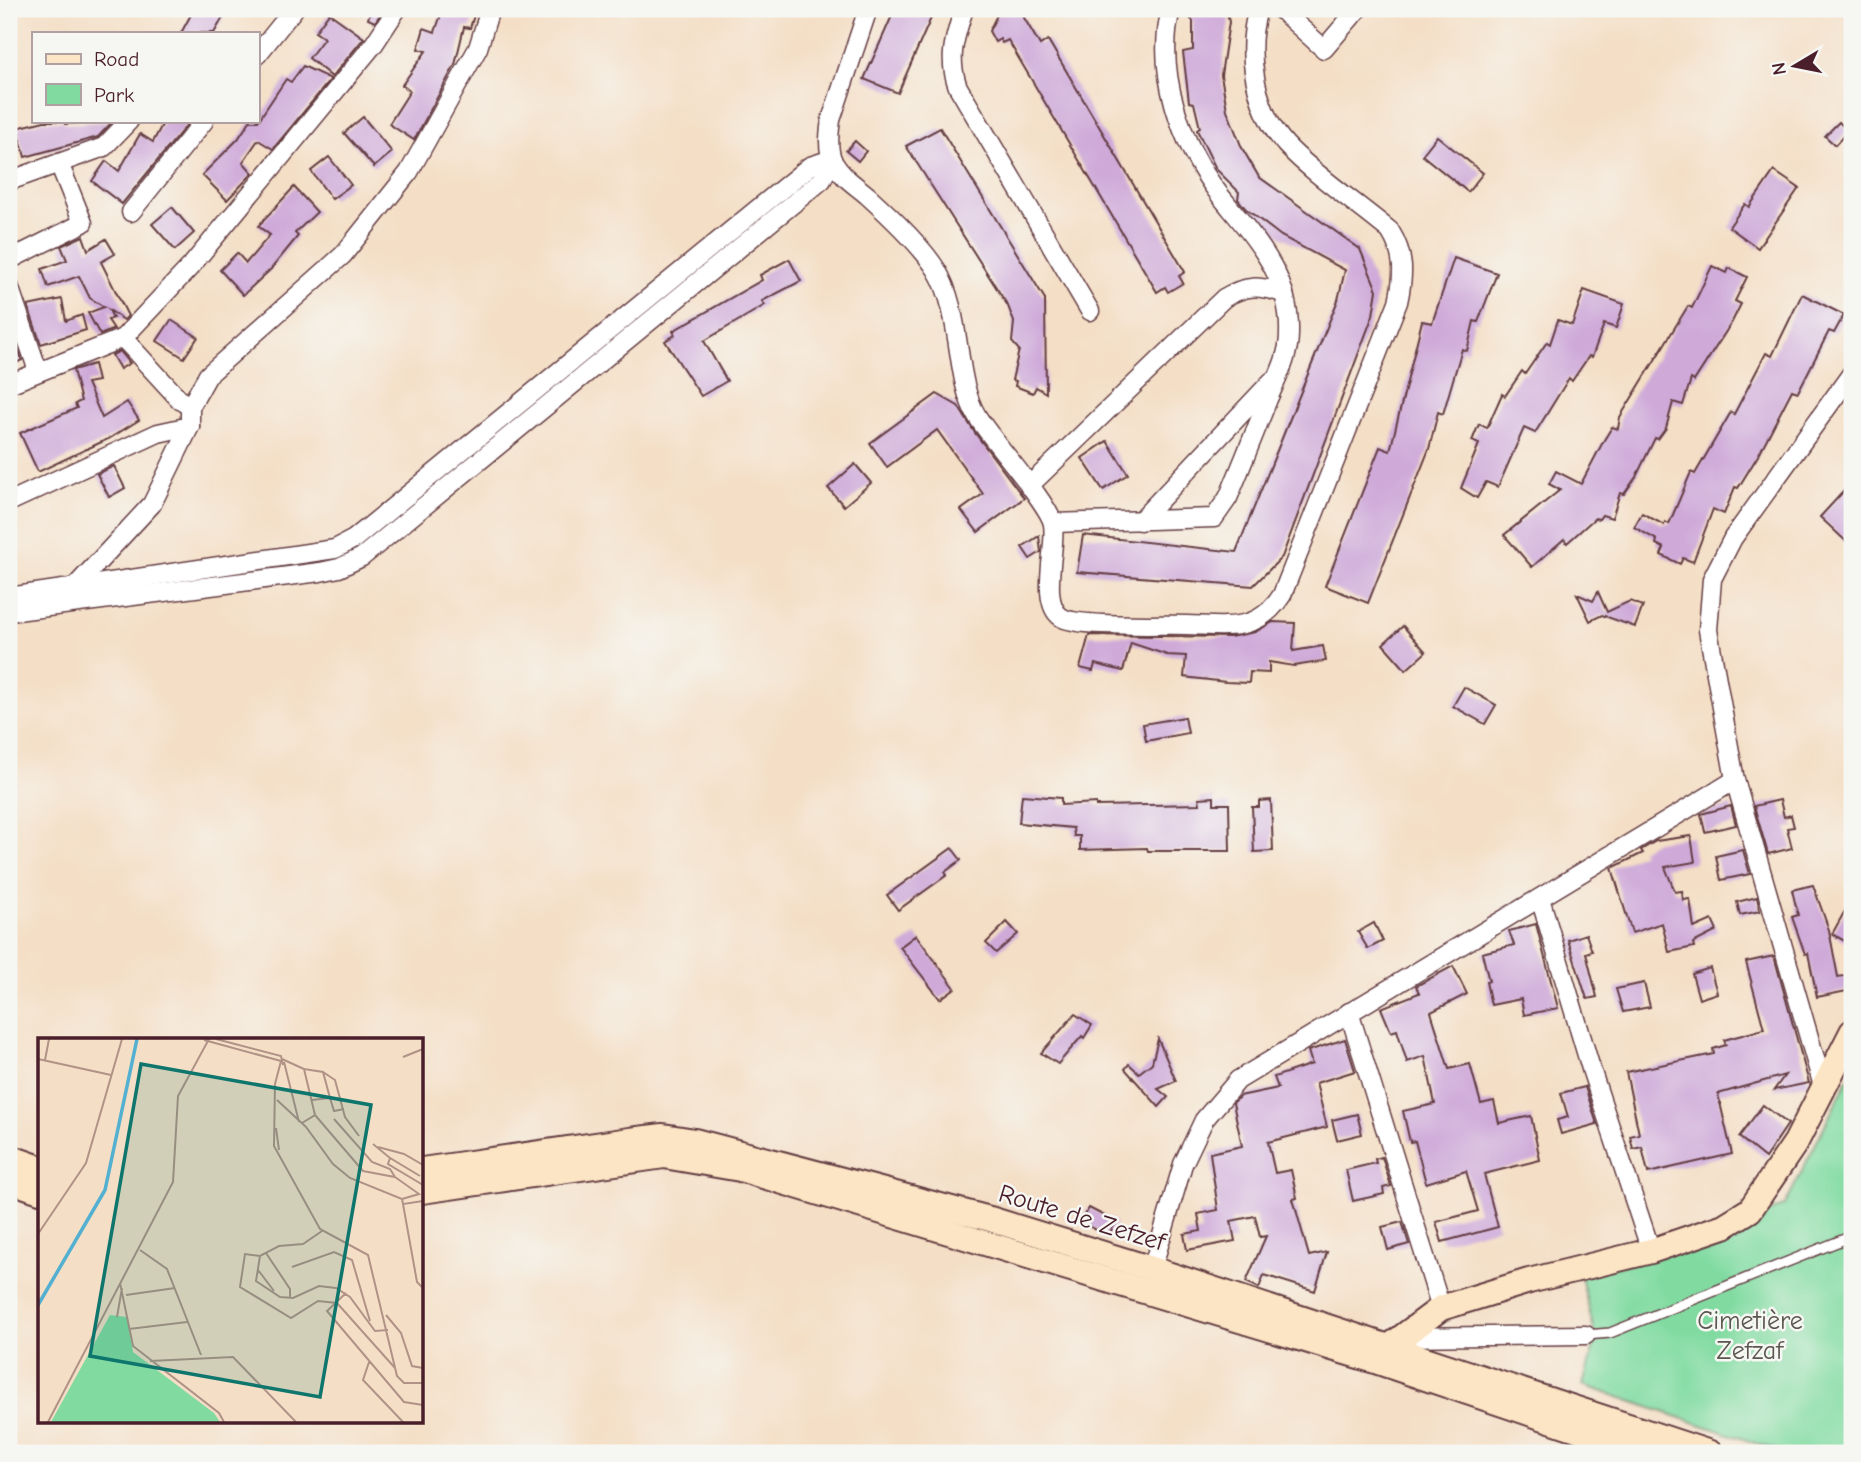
<svg xmlns="http://www.w3.org/2000/svg" width="1861" height="1462" font-family="'Comic Neue',sans-serif">
  <rect width="100%" height="100%" fill="#f6f6f2"/>
  <filter id="ink" filterUnits="userSpaceOnUse"><feTurbulence type="fractalNoise" baseFrequency=".0143" numOctaves="2"/><feDisplacementMap in="SourceGraphic" scale="14" xChannelSelector="R" yChannelSelector="G"/><feConvolveMatrix kernelMatrix="1 2 1 2 8 2 1 2 1" color-interpolation-filters="sRGB"/></filter>
  <filter id="wash" filterUnits="userSpaceOnUse"><feTurbulence type="fractalNoise" baseFrequency=".00686" numOctaves="4" result="noise"/><feDisplacementMap in="SourceGraphic" scale="28" xChannelSelector="R" yChannelSelector="G"/><feGaussianBlur stdDeviation="1.57" result="paint"/><feColorMatrix in="noise" values="0 0 0 0 0 0 0 0 0 0 0 0 0 0 0 0 0 1.4 0 .05"/><feComposite in="paint" operator="in"/></filter>
  <g filter="url(#wash)">
    <rect width="100%" height="100%" fill="#f4dec5"/>
    <polygon fill="#81dba1" stroke="#667d66" stroke-width="2" points="1852,1071 1852,1453 1785,1453 1583,1385 1596,1339 1581,1277 1719,1238 1785,1205"/>
    <g id="blocks">
      <g fill="#cfaad9">
        <polygon points="194,9 228,9 214,33 181,33"/>
        <polygon points="371,9 384,9 375,22 368,19"/>
        <polygon points="443,9 476,9 470,28 464,27 455,65 414,140 389,124 410,91 402,85 426,51 418,49 424,28 435,32"/>
        <polygon points="895,9 935,9 898,93 864,79"/>
        <polygon points="1000,9 1025,9 1023,16 1040,45 1048,40 1185,272 1179,276 1183,283 1168,292 1165,287 1157,292 1008,40 1002,43 1000,39 995,42 989,31"/>
        <polygon points="1182,9 1226,9 1229,22 1221,75 1227,110 1242,148 1259,177 1360,249 1377,290 1373,315 1282,557 1253,586 1077,572 1083,535 1236,552 1338,300 1345,270 1281,236 1246,209 1238,199 1239,192 1216,169 1197,130 1200,128 1194,103 1189,102 1183,52 1193,50 1193,21"/>
        <polygon points="329,13 364,38 332,77 309,58 324,38 315,32"/>
        <polygon points="303,66 331,79 273,149 258,140 243,162 253,173 227,200 202,175 238,139 250,121 258,121 286,79 291,82"/>
        <polygon points="363,117 392,152 374,167 344,133"/>
        <polygon points="44,121 64,121 65,124 113,121 98,137 25,157 17,128"/>
        <polygon points="164,121 190,121 122,204 92,181 106,161 119,171 140,134 153,142"/>
        <polygon points="1839,122 1848,131 1835,145 1825,136"/>
        <polygon points="940,128 1045,299 1046,393 1036,387 1033,393 1015,386 1016,381 1012,380 1019,350 1012,342 1014,322 1008,306 906,146"/>
        <polygon points="1437,136 1483,173 1468,192 1422,155"/>
        <polygon points="855,141 866,151 858,161 846,151"/>
        <polygon points="329,157 351,185 332,199 311,171"/>
        <polygon points="1774,171 1799,188 1758,248 1729,227 1745,204 1749,207"/>
        <polygon points="294,187 317,212 295,233 298,236 271,269 243,295 220,270 237,253 246,263 270,235 258,226"/>
        <polygon points="172,207 194,233 175,250 152,224"/>
        <polygon points="83,236 88,250 106,239 115,254 101,262 128,316 124,320 109,310 113,318 108,320 114,329 100,335 88,313 104,307 90,298 79,276 48,287 42,269 67,260 61,246"/>
        <polygon points="1454,258 1497,273 1478,322 1474,321 1467,351 1462,349 1443,414 1438,412 1429,449 1368,603 1325,586 1380,447 1390,451 1422,321 1432,323"/>
        <polygon points="789,259 801,281 762,301 765,305 704,341 727,381 701,396 665,341 675,335 673,331 762,280 760,275"/>
        <polygon points="1712,266 1727,273 1729,268 1747,277 1735,301 1741,304 1732,322 1694,381 1691,379 1683,405 1673,402 1666,428 1658,439 1655,438 1636,477 1624,494 1620,493 1612,518 1602,515 1599,519 1595,518 1567,543 1564,539 1532,567 1504,535 1560,490 1549,484 1556,471 1581,484 1604,440 1612,427 1618,429 1620,417 1688,306 1692,308"/>
        <polygon points="1584,290 1624,304 1616,328 1604,324 1592,357 1589,356 1572,381 1569,378 1535,433 1524,428 1498,487 1486,482 1477,498 1461,488 1479,444 1472,441 1479,424 1487,428 1502,394 1505,396 1522,371 1525,374 1547,342 1550,344 1558,320 1572,325"/>
        <polygon points="1802,294 1844,315 1834,333 1829,331 1798,392 1792,390 1759,454 1738,488 1735,487 1724,514 1713,509 1693,562 1683,558 1680,564 1661,555 1664,548 1656,544 1657,540 1634,527 1642,513 1664,525 1665,522 1669,524 1691,472 1695,474 1731,412 1734,414 1766,353 1772,356"/>
        <polygon points="62,299 66,321 82,315 86,330 41,344 28,306"/>
        <polygon points="9,320 22,360 9,367"/>
        <polygon points="171,320 198,337 184,358 157,341"/>
        <polygon points="120,351 130,363 120,369 112,355"/>
        <polygon points="94,364 98,381 87,383 102,418 127,402 139,420 110,438 38,472 20,433 77,408 75,404 81,401 73,370"/>
        <polygon points="937,394 958,406 975,433 1024,498 978,532 961,510 983,494 937,430 887,467 870,443"/>
        <polygon points="1107,441 1128,474 1103,490 1082,458"/>
        <polygon points="855,464 871,483 844,506 828,488"/>
        <polygon points="114,466 125,488 109,497 97,474"/>
        <polygon points="1852,482 1852,547 1820,517"/>
        <polygon points="1039,536 1041,552 1030,559 1022,547"/>
        <polygon points="1598,592 1607,612 1630,601 1643,606 1635,627 1602,615 1590,621 1577,594 1593,601"/>
        <polygon points="1273,622 1295,623 1293,651 1323,646 1326,661 1294,666 1269,662 1269,673 1250,672 1249,683 1226,682 1184,677 1186,656 1167,655 1131,643 1123,671 1095,664 1093,671 1080,668 1089,635 1230,637 1255,632"/>
        <polygon points="1403,626 1426,652 1406,670 1383,644"/>
        <polygon points="1464,687 1496,705 1485,724 1453,706"/>
        <polygon points="1185,717 1188,733 1146,741 1143,724"/>
        <polygon points="1022,795 1061,798 1061,805 1096,803 1096,806 1200,804 1199,798 1214,797 1214,804 1229,804 1230,851 1148,851 1147,848 1080,850 1080,836 1074,836 1073,828 1019,823"/>
        <polygon points="1271,800 1273,851 1254,852 1252,807 1259,807 1259,801"/>
        <polygon points="1780,800 1784,817 1791,815 1794,827 1787,828 1792,848 1768,854 1754,806"/>
        <polygon points="1731,806 1736,825 1705,832 1701,814"/>
        <polygon points="1691,836 1695,862 1665,867 1675,892 1682,891 1683,900 1690,899 1694,928 1712,920 1717,931 1693,943 1694,947 1669,952 1662,923 1632,933 1612,868 1643,853 1641,850 1656,841"/>
        <polygon points="952,848 961,860 945,872 947,875 898,910 887,895"/>
        <polygon points="1743,850 1750,874 1721,880 1716,856"/>
        <polygon points="1813,885 1829,930 1838,977 1852,975 1852,990 1817,997 1808,953 1805,954 1792,917 1798,915 1792,890"/>
        <polygon points="1757,897 1760,911 1740,915 1737,902"/>
        <polygon points="1852,898 1852,945 1832,934"/>
        <polygon points="1007,922 1018,934 996,953 986,943"/>
        <polygon points="1374,923 1383,941 1368,949 1358,932"/>
        <polygon points="1536,924 1558,1008 1524,1015 1521,999 1491,1005 1486,982 1489,981 1482,953 1514,945 1509,931"/>
        <polygon points="1586,934 1592,951 1586,953 1597,997 1587,999 1568,940"/>
        <polygon points="916,935 955,988 940,999 900,947"/>
        <polygon points="1774,956 1809,1083 1774,1090 1785,1075 1718,1094 1732,1154 1648,1173 1642,1147 1633,1149 1630,1136 1639,1134 1626,1072 1714,1054 1713,1049 1726,1045 1724,1040 1764,1029 1746,962"/>
        <polygon points="1453,966 1467,994 1431,1012 1449,1069 1470,1064 1481,1104 1494,1101 1499,1123 1531,1116 1540,1160 1484,1174 1498,1227 1442,1242 1436,1222 1478,1211 1466,1171 1426,1183 1415,1141 1410,1142 1403,1111 1435,1104 1425,1056 1407,1062 1397,1030 1391,1032 1381,1008 1419,993 1416,986"/>
        <polygon points="1710,968 1717,993 1699,999 1692,974"/>
        <polygon points="1644,983 1650,1007 1623,1012 1616,989"/>
        <polygon points="1075,1014 1092,1025 1084,1038 1082,1036 1058,1064 1041,1053"/>
        <polygon points="1158,1039 1176,1081 1158,1089 1168,1097 1159,1107 1125,1069 1129,1064 1139,1073 1152,1063"/>
        <polygon points="1345,1039 1355,1071 1316,1083 1327,1127 1268,1142 1275,1173 1291,1170 1297,1198 1293,1199 1309,1256 1327,1252 1315,1291 1264,1275 1259,1288 1246,1282 1266,1236 1260,1237 1255,1216 1231,1221 1235,1241 1187,1250 1184,1234 1201,1231 1198,1214 1218,1210 1210,1153 1242,1146 1233,1103 1240,1096 1278,1088 1274,1077 1312,1064 1308,1051"/>
        <polygon points="1585,1087 1597,1124 1561,1134 1557,1120 1568,1117 1561,1093"/>
        <polygon points="1763,1105 1788,1124 1765,1158 1739,1137"/>
        <polygon points="1357,1114 1362,1134 1337,1140 1332,1120"/>
        <polygon points="1382,1157 1391,1186 1383,1188 1384,1194 1353,1201 1346,1170 1376,1163 1375,1159"/>
        <polygon points="1089,1208 1116,1222 1108,1236 1081,1222"/>
        <polygon points="1402,1222 1409,1244 1388,1250 1382,1227"/>
      </g>
    </g>
  </g>
  <g filter="url(#ink)">
    <use href="#blocks" fill-opacity="0" stroke="#643c42" stroke-width="2"/>
    <g fill="none" stroke-linecap="round" stroke-linejoin="round">
      <defs>
        <polyline id="lane" points="1586,1335 1610,1333 1852,1236"/>
        <g id="street">
          <path d="M 868,9 L 831,120 C 829,133 827,149 833,162 C 842,177 854,184 867,195 C 888,214 921,245 936,269 C 963,312 954,379 977,416 C 991,440 1049,503 1053,524 C 1057,547 1039,602 1061,617 C 1077,628 1163,624 1187,625 C 1227,626 1258,633 1282,595 L 1398,302 C 1404,275 1405,255 1390,231 C 1359,205 1312,173 1286,145 C 1255,111 1245,52 1258,9"/>
          <path d="M 964,9 C 955,37 947,58 958,87 L 1090,311"/>
          <polyline points="1280,9 1324,49 1358,9"/>
          <polyline points="257,55 294,9"/>
          <polyline points="9,181 104,147 129,121"/>
          <polyline points="131,212 204,121"/>
          <polyline points="9,260 83,223 59,163"/>
          <polyline points="9,286 38,371"/>
          <polyline points="123,338 191,266 374,44 397,9"/>
          <polyline points="9,384 123,338 180,400 190,407"/>
          <path d="M 1029,486 L 1224,298 C 1247,284 1259,286 1284,293"/>
          <polyline points="9,502 158,433 190,426"/>
          <polyline points="1140,521 1272,381"/>
          <path d="M 1053,523 L 1214,518 L 1228,498 C 1242,465 1255,432 1268,399 C 1277,378 1289,357 1289,334 C 1291,274 1253,237 1219,194 C 1181,144 1155,72 1171,9"/>
          <polyline points="75,587 152,504 190,426 190,407 208,375 343,255 409,172 478,48 490,9"/>
          <polyline points="9,597 335,549 354,539 810,166 832,159"/>
          <polyline points="9,612 320,572 339,568 362,557 822,180 832,159"/>
          <polyline points="1540,898 1592,1072 1651,1251"/>
          <polyline points="1349,1012 1441,1308"/>
          <polyline points="1823,1086 1735,780 1708,630 1712,579 1733,538 1852,373"/>
          <polyline points="1152,1269 1183,1164 1204,1120 1238,1080 1735,780"/>
          <polyline points="1400,1337 1586,1335"/>
        </g>
        <g id="secondary">
          <polyline points="9,1157 40,1168"/>
          <polyline points="422,1170 630,1140 663,1136 695,1141 990,1219 1152,1269 1710,1453"/>
          <polyline points="9,1180 40,1191"/>
          <polyline points="422,1191 664,1156 740,1169 1372,1360 1648,1453"/>
          <polyline points="1382,1352 1441,1308 1529,1281 1651,1251 1724,1226 1750,1210 1796,1142 1852,1032"/>
        </g>
      </defs>
      <use href="#lane" stroke="#643c42" stroke-width="12"/>
      <use href="#street" stroke="#643c42" stroke-width="21"/>
      <use href="#secondary" stroke="#643c42" stroke-width="28"/>
      <use href="#lane" stroke="#fff" stroke-width="9"/>
      <use href="#street" stroke="#fff" stroke-width="18"/>
      <use href="#secondary" stroke="#fce5c4" stroke-width="24"/>
    </g>
  </g>
  <g text-anchor="middle" stroke-width="5" stroke-linejoin="round" paint-order="stroke">
    <g font-size="26" fill="#4a1f2b" stroke="#f6f6f2">
      <text transform="translate(1082 1217) rotate(17)" y="9">Route de Zefzef</text>
    </g>
    <g font-size="26" fill="#5a574e" stroke="#f6f6f2">
      <text x="1750" y="1329">Cimetière<tspan x="1750" dy="30">Zefzaf</tspan></text>
    </g>
  </g>
  <g transform="translate(38 1038)">
    <rect width="385" height="385" fill="#f4dec5"/>
    <path d="M 72,277 L 89,279 L 95,314 L 176,375 L 182,384 L 13,384 Z" fill="#81dba1"/>
    <path fill="none" stroke="#53b0d1" stroke-width="3.5" d="M 0,267 L 67,152 L 99,1"/>
    <path fill="none" stroke="#b09287" stroke-width="2" d="M 178,1 L 243,18 L 245,27M 166,2 L 243,23 L 237,46 L 236,108 L 282,191 L 330,217 L 359,338 L 366,345 L 385,345M 365,19 L 385,11M 0,21 L 73,37M 244,21 L 266,31 L 277,77 L 264,85M 7,22 L 11,1M 246,24 L 261,84M 266,31 L 285,34 L 292,60 L 274,62M 285,34 L 297,42 L 307,79 L 321,98M 292,60 L 296,73 L 306,71M 239,62 L 268,89 L 295,126 L 312,140 L 364,161 L 365,166M 277,77 L 325,133 L 357,139 L 352,131 L 334,124 L 296,81M 238,90 L 241,112M 335,106 L 352,120M 340,109 L 366,116 L 385,127M 382,138 L 352,120 L 350,126 L 385,147M 357,139 L 381,156 L 364,161M 385,163 L 365,166 L 379,244 L 385,250M 284,193 L 265,206 L 241,208 L 222,218 L 207,216 L 202,249 L 253,280 L 280,263 L 299,265 L 357,330M 0,196 L 48,125 L 84,1M 102,212 L 129,231 L 163,317M 228,215 L 252,251 L 252,259M 222,218 L 218,243 L 242,259 L 255,260 L 281,248 L 298,250 L 312,259 L 337,293 L 350,292M 254,229 L 296,214 L 314,222 L 332,283M 220,232 L 236,253M 82,245 L 95,308 L 181,375 L 186,384M 308,255 L 289,273 L 366,364 L 385,367M 88,257 L 137,250M 348,277 L 363,295 L 374,328 L 385,330M 79,279 L 84,250M 91,291 L 149,284M 112,323 L 195,319 L 258,384M 331,324 L 325,342 L 365,384M 10,384 L 135,144 L 140,58 L 171,1"/>
    <path fill="#0f766e" fill-opacity="0.15" stroke="#0f766e" stroke-width="3.5" d="M 103,26 L 333,67 L 282,359 L 52,318 Z"/>
    <rect width="385" height="385" fill="none" stroke="#4a1f2b" stroke-width="3.5"/>
  </g>
  <rect width="1861" height="1462" fill="none" stroke="#f6f6f2" stroke-width="35"/>
  <rect x="32" y="32" width="228" height="91" fill="#f6f6f2" stroke="#b1a0a2" stroke-width="2"/>
  <rect x="46" y="54" width="35" height="10" fill="#fce5c4" stroke="#b1a0a2" stroke-width="2"/>
  <text x="94" y="66" font-size="21" fill="#4a1f2b">Road</text>
  <rect x="46" y="84" width="35" height="21" fill="#81dba1" stroke="#b1a0a2" stroke-width="2"/>
  <text x="94" y="102" font-size="21" fill="#4a1f2b">Park</text>
  <g transform="translate(1795 66) rotate(260)" stroke="#f6f6f2" stroke-width="5" paint-order="stroke">
  <path d="M0-5L12 26L0 18L-12 26Z" fill="#4a1f2b"/>
  <text y="-10" font-size="19" font-weight="bold" text-anchor="middle" fill="#4a1f2b">N</text>
  </g>
</svg>
